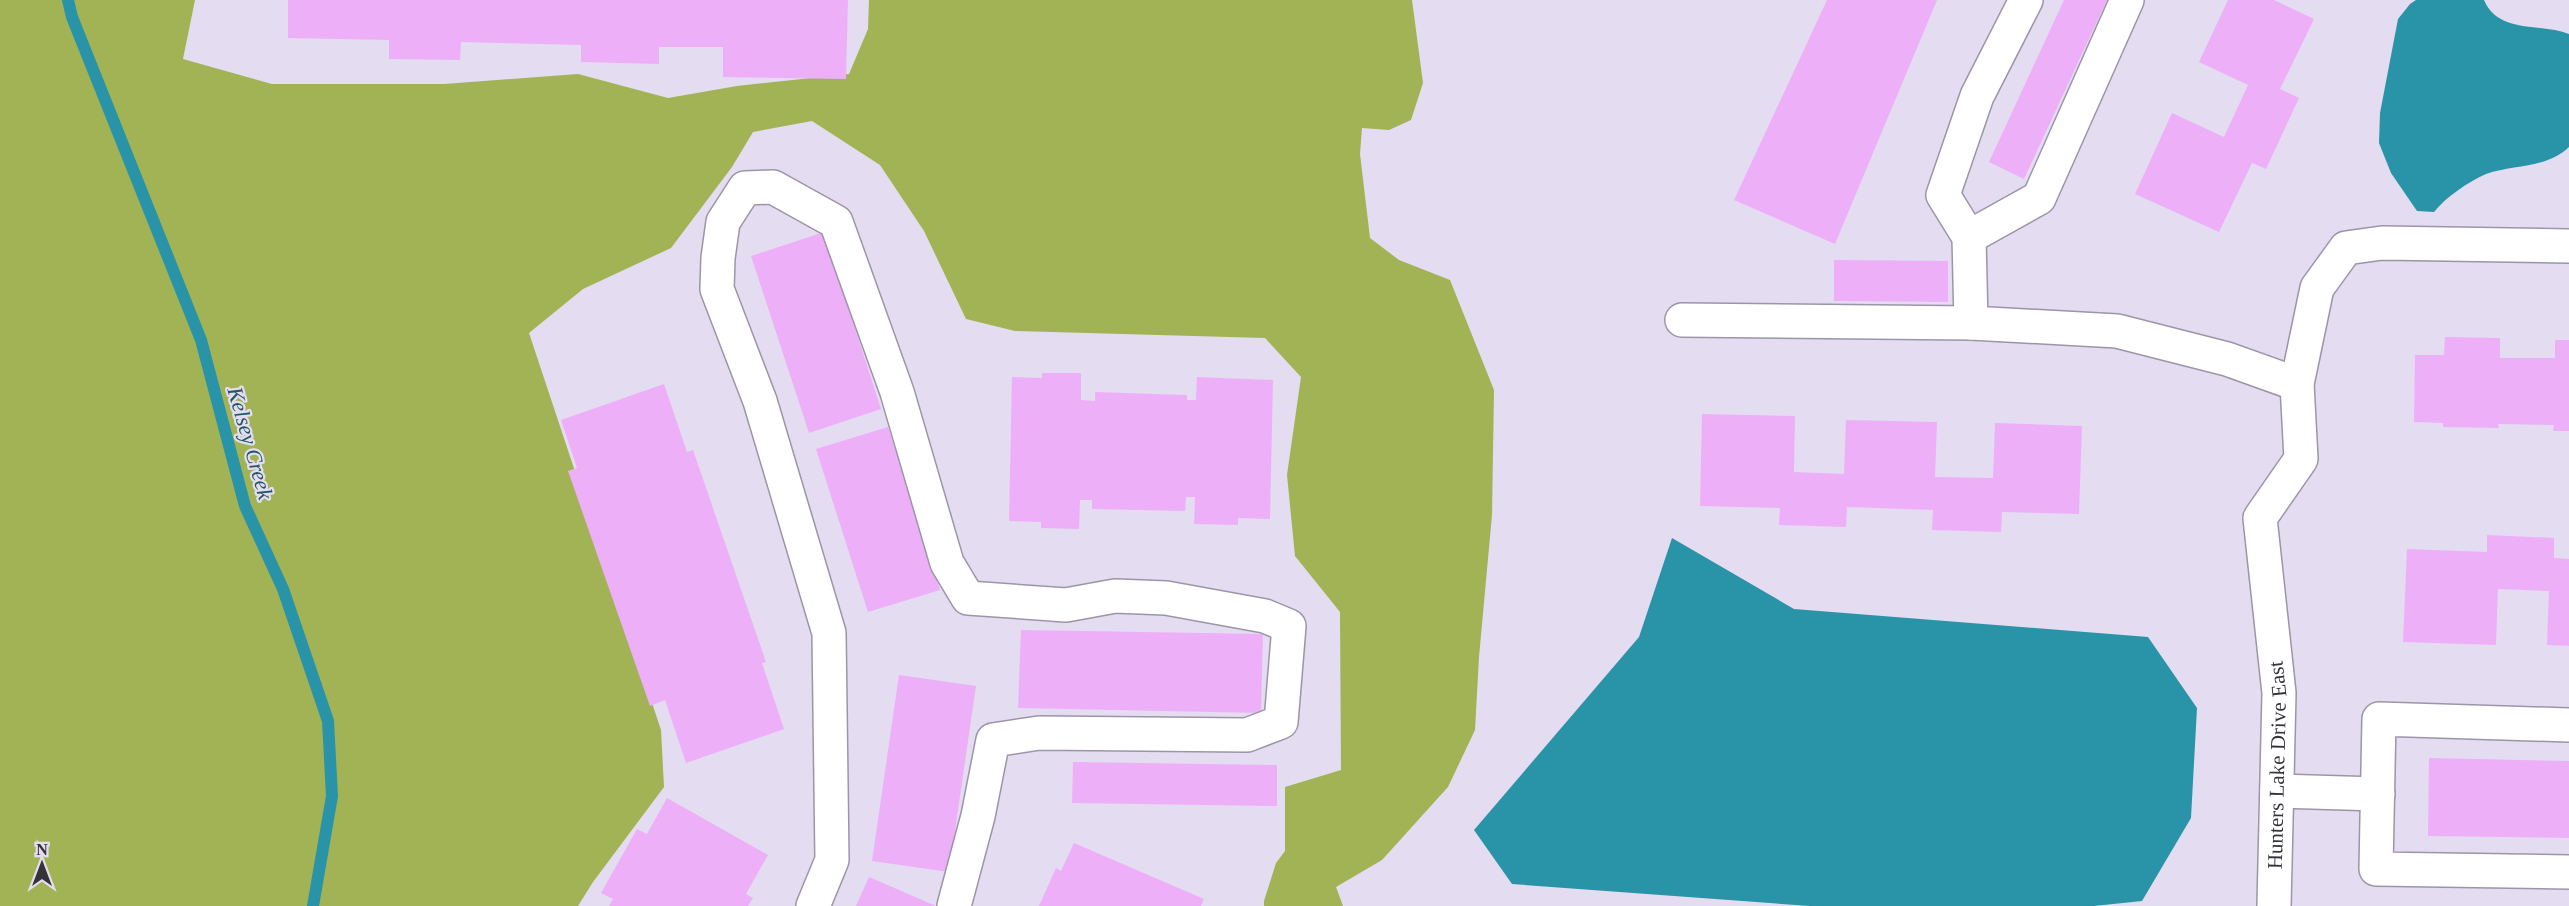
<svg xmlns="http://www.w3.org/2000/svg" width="2569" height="906" font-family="'Times New Roman',serif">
  <rect width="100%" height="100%" fill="#e4dcf1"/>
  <polygon fill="#a2b355" points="0,0 195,0 183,59 272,84 444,84 578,74 668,98 737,86 849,74 868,29 869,0 1412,0 1423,83 1411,120 1389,130 1362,128 1360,154 1370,238 1399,260 1450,280 1494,390 1492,515 1479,657 1475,730 1448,787 1382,860 1336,887 1343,906 1264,906 1264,901 1276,863 1285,851 1285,787 1341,770 1340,612 1295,556 1287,475 1301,377 1265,338 1015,331 966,319 924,231 880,165 812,121 753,132 732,167 671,248 583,289 529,333 661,730 664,787 593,882 578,906 0,906"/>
  <g fill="#2994a8">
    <path d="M 2416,0 L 2484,0 C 2498,34 2541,23 2569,34 L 2569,147 C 2546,169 2514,164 2486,174 C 2468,182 2446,197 2434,212 L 2417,211 L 2391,173 L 2379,143 L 2380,113 L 2398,19 L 2410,4 Z"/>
    <polygon points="1672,538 1794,609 2148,637 2197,708 2191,818 2142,901 2094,906 1810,906 1512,884 1474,830 1639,637"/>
  </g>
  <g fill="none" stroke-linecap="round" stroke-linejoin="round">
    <polyline stroke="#2994a8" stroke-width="12" points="68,0 72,17 201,340 245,506 283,589 328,721 332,796 313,906"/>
  </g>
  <g fill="#eeaff9">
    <polygon points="288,0 848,0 846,79 723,77 723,47 659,47 659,64 581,62 581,45 461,42 460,60 389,59 389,40 288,38"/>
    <polygon points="1827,0 1937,0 1835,244 1734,200"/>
    <polygon points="2064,0 2107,0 2024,179 1989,162"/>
    <polygon points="2228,0 2274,0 2314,19 2280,89 2299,98 2266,169 2252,163 2219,232 2135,194 2172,113 2224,137 2248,85 2199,62"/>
    <polygon points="824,232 881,409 809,433 751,256"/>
    <polygon points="1834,260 1948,261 1948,302 1834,301"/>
    <polygon points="2445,337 2500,338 2500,358 2555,358 2555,340 2569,340 2569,431 2553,431 2554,425 2498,424 2499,428 2443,427 2443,423 2414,422 2415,355 2444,355"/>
    <polygon points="1042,373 1081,373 1081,400 1095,401 1095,392 1187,395 1187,400 1196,400 1197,377 1273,380 1270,519 1238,518 1238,525 1194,524 1195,497 1186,497 1185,511 1092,509 1092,500 1080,500 1079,529 1041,528 1041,522 1009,521 1012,377 1042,378"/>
    <polygon points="664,384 687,452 693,450 766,662 762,663 784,729 686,763 665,700 650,706 568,471 577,468 561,420"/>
    <polygon points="1702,414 1795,416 1794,472 1844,474 1846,420 1937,422 1935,477 1993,478 1995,423 2082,426 2079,514 2002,512 2001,532 1932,530 1933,510 1847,507 1846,527 1779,525 1780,508 1700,506"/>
    <polygon points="888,427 940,590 868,612 816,449"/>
    <polygon points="2487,535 2554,538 2554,558 2569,559 2569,646 2547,645 2549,591 2498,589 2496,645 2403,642 2407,549 2487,552"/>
    <polygon points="1021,630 1263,634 1261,713 1018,708"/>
    <polygon points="899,675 976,686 949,872 872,861"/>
    <polygon points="2429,758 2569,761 2569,838 2428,836"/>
    <polygon points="1073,762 1277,765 1277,806 1072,803"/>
    <polygon points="667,798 768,855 746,894 753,898 748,906 609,906 613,899 601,893 637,829 647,834"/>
    <polygon points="1074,843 1204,899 1201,906 1039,906 1056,868 1061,871"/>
    <polygon points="869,877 936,906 856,906"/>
  </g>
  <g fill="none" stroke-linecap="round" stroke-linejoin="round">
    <defs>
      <g id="minor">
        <polyline points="2026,0 1977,96 1943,195 1969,237 1971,323 2117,331 2227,359 2297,384"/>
        <polyline points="1969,237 2039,198 2127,0"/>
        <polyline points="1682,320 1971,323"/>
        <polyline points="2569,725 2379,719 2376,869 2569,872"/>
        <polyline points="2277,791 2378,794"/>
        <polyline points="813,906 832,860 829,633 760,401 717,289 718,258 723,222 745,188 773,187 836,222 897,392 947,563 968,598 1066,605 1115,596 1166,598 1265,616 1289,626 1281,722 1247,735 1039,733 993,740 978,816 954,906"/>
        <path id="s1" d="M 2274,906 L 2279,693 L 2260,518 L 2301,459 L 2297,384 L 2317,288 L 2346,248 L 2382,243 L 2569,246"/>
      </g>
    </defs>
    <use href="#minor" stroke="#9c95a8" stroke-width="36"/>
    <use href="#minor" stroke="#fff" stroke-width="33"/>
  </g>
  <g text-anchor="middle" stroke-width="4.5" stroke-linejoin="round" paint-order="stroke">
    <g font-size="21" fill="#35323a" stroke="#e4dcf1">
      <text dy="7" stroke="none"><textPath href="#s1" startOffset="141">Hunters Lake Drive East</textPath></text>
    </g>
    <g font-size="22" font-style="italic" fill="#1f5762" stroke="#e4dcf1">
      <text transform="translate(251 443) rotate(74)" y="8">Kelsey Creek</text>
    </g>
  </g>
  <g transform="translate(42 864)" stroke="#e4dcf1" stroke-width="4.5" paint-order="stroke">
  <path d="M0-4.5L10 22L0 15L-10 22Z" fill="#35323a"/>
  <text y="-9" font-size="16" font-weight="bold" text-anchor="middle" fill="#35323a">N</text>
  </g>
</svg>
